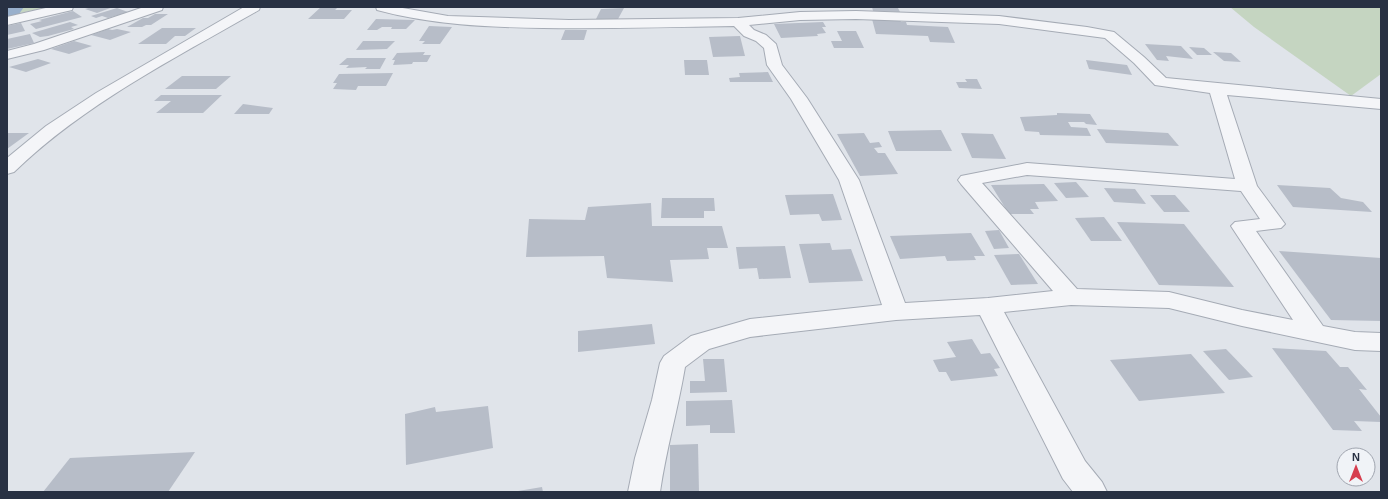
<svg xmlns="http://www.w3.org/2000/svg" width="1388" height="499" font-family="Arial,sans-serif">
  <rect width="100%" height="100%" fill="#e0e4ea"/>
  <g fill="#c5d5c1">
    <polygon points="7,7 48,7 7,16"/>
    <polygon points="1230,7 1381,7 1381,74 1351,96 1254,27"/>
  </g>
  <g fill="none" stroke-linecap="round" stroke-linejoin="round">
    <polygon fill="#99b0cc" fill-rule="evenodd" points="7,7 24,7 19,14 8,17"/>
  </g>
  <g fill="#b7bdc8">
    <polygon points="92,7 113,7 97,13 85,9"/>
    <polygon points="321,7 338,7 335,10 352,10 344,19 308,19"/>
    <polygon points="872,7 893,7 894,8 898,8 900,12 873,11"/>
    <polygon points="117,8 128,12 108,18 102,16 96,18 91,16"/>
    <polygon points="624,8 618,19 596,19 601,9"/>
    <polygon points="73,11 82,17 36,29 30,24 42,21 39,20"/>
    <polygon points="155,14 168,14 151,25 146,25 142,27 127,27 143,18 148,18"/>
    <polygon points="376,19 415,20 406,29 391,29 392,27 382,27 377,30 367,30"/>
    <polygon points="872,19 900,20 901,22 906,22 907,25 948,27 955,43 930,42 928,36 876,34"/>
    <polygon points="70,22 78,25 71,27 74,29 48,36 40,37 32,33"/>
    <polygon points="823,22 826,27 822,27 826,33 817,34 818,36 781,38 774,24"/>
    <polygon points="21,23 25,31 7,35 7,26"/>
    <polygon points="429,26 452,27 440,44 422,44 425,41 419,41"/>
    <polygon points="162,28 196,28 185,36 175,36 166,44 138,44"/>
    <polygon points="108,29 112,30 117,29 131,32 110,40 91,35"/>
    <polygon points="565,30 587,30 584,40 561,40"/>
    <polygon points="837,31 856,31 864,48 834,48 831,41 842,41"/>
    <polygon points="30,34 34,43 7,49 7,39"/>
    <polygon points="740,36 745,56 713,57 709,37"/>
    <polygon points="74,41 92,46 69,54 51,49"/>
    <polygon points="363,41 395,41 387,49 356,50"/>
    <polygon points="1145,44 1181,46 1193,59 1166,56 1169,61 1157,60"/>
    <polygon points="1189,47 1204,48 1212,55 1197,55"/>
    <polygon points="425,52 423,55 431,55 427,62 413,62 412,64 393,65 395,60 392,60 397,53"/>
    <polygon points="1213,52 1231,53 1241,62 1224,61"/>
    <polygon points="347,58 386,58 380,69 365,69 367,67 346,68 349,65 339,65"/>
    <polygon points="38,59 51,63 26,72 9,67"/>
    <polygon points="684,60 707,60 709,75 685,75"/>
    <polygon points="1086,60 1127,65 1132,75 1089,69"/>
    <polygon points="768,72 773,82 730,82 729,78 740,77 739,73"/>
    <polygon points="393,73 386,86 358,86 356,90 333,89 337,83 333,83 339,74"/>
    <polygon points="182,76 231,76 216,89 165,89"/>
    <polygon points="965,79 977,79 982,89 959,88 956,82 967,82"/>
    <polygon points="161,95 222,95 203,113 156,113 171,101 154,101"/>
    <polygon points="243,104 273,108 269,114 234,114"/>
    <polygon points="1057,113 1090,114 1097,125 1086,124 1084,122 1068,122 1071,127 1087,128 1091,136 1040,135 1039,132 1025,131 1020,117 1057,115"/>
    <polygon points="1097,129 1168,133 1179,146 1106,143"/>
    <polygon points="941,130 952,151 896,151 888,131"/>
    <polygon points="7,133 29,133 7,149"/>
    <polygon points="864,133 870,143 879,142 882,147 874,148 878,153 885,153 898,174 860,176 837,134"/>
    <polygon points="961,133 993,134 1006,159 972,158"/>
    <polygon points="1076,182 1089,197 1066,198 1054,183"/>
    <polygon points="1044,184 1058,201 1035,202 1039,209 1030,209 1034,214 1009,214 991,185"/>
    <polygon points="1277,185 1330,188 1341,198 1363,202 1372,212 1293,207"/>
    <polygon points="1104,188 1135,189 1146,204 1114,202"/>
    <polygon points="833,194 842,220 822,221 819,214 790,215 785,195"/>
    <polygon points="1150,195 1175,195 1190,212 1164,212"/>
    <polygon points="662,198 714,198 715,211 704,211 704,218 661,218"/>
    <polygon points="651,203 652,226 722,226 728,248 707,248 709,259 670,260 673,282 607,278 604,256 526,257 529,219 585,220 588,207"/>
    <polygon points="1104,217 1122,241 1091,241 1075,218"/>
    <polygon points="1117,222 1184,224 1234,287 1159,285"/>
    <polygon points="999,230 1009,248 994,249 985,231"/>
    <polygon points="971,233 985,256 974,256 976,260 947,261 945,256 900,259 890,236"/>
    <polygon points="830,243 832,250 851,249 863,281 809,283 799,244"/>
    <polygon points="785,246 791,278 759,279 757,268 739,269 736,247"/>
    <polygon points="1279,251 1381,258 1381,321 1331,320"/>
    <polygon points="1019,254 1038,284 1011,285 994,255"/>
    <polygon points="652,324 655,344 578,352 578,331"/>
    <polygon points="972,339 981,354 990,353 1000,368 994,369 998,376 951,381 946,372 939,372 933,360 956,357 947,342"/>
    <polygon points="1272,348 1326,351 1340,367 1348,367 1367,390 1359,389 1381,417 1381,422 1354,421 1362,431 1333,430"/>
    <polygon points="1226,349 1253,377 1229,380 1203,351"/>
    <polygon points="1191,354 1225,393 1139,401 1110,360"/>
    <polygon points="703,359 724,359 727,392 690,393 690,381 705,381"/>
    <polygon points="732,400 735,433 710,433 710,425 686,426 686,401"/>
    <polygon points="488,406 493,448 406,465 405,414 435,407 436,412"/>
    <polygon points="698,444 699,492 670,492 670,445"/>
    <polygon points="195,452 168,492 43,492 70,458"/>
    <polygon points="542,487 543,492 518,492 518,491"/>
  </g>
  <g fill="none" stroke-linecap="round" stroke-linejoin="round">
    <defs>
      <g id="minor">
        <polygon points="50,7 73,7 72,10 7,25 7,17"/>
        <polygon points="144,7 163,7 162,10 44,50 7,59 7,51 34,44"/>
        <path d="M 244,7 L 260,7 L 259,10 C 175,58 84,104 14,172 L 7,174 L 7,158 L 46,126 L 96,93 Z"/>
        <path d="M 376,7 L 397,7 L 448,16 L 569,20 L 738,18 L 800,12 L 856,11 L 999,16 L 1087,27 L 1114,32 L 1144,57 L 1166,78 L 1381,99 L 1381,109 L 1227,95 L 1257,186 L 1285,224 L 1281,228 L 1256,231 L 1323,326 L 1355,332 L 1381,333 L 1381,351 L 1355,350 L 1242,326 L 1169,308 L 1071,305 L 1004,312 L 1085,461 L 1102,482 L 1107,492 L 1073,492 L 1063,479 L 980,315 L 896,320 L 750,337 L 709,349 L 685,367 C 678,409 666,450 660,492 L 628,492 L 635,458 L 652,400 L 660,363 L 664,356 L 691,336 L 750,319 L 882,305 L 839,180 L 791,99 L 767,65 L 764,48 L 756,41 L 744,36 L 734,26 C 671,27 607,29 543,28 C 486,27 433,25 377,10 ZM 856,19 L 999,24 L 1105,38 L 1134,63 L 1155,85 L 1210,93 L 1235,179 L 1027,163 L 961,176 L 958,180 L 961,184 L 1053,291 L 988,298 L 905,303 L 859,180 L 807,98 L 782,65 L 776,44 L 766,35 L 754,30 L 749,25 L 800,20 ZM 1027,175 L 1241,191 L 1260,219 L 1235,222 L 1231,226 L 1293,320 L 1242,310 L 1169,292 L 1077,289 L 982,183 Z"/>
      </g>
    </defs>
    <use href="#minor" stroke="#a5abb5" stroke-width="2"/>
    <use href="#minor" fill="#f4f5f8" fill-rule="evenodd"/>
  </g>
  <rect width="1388" height="499" fill="none" stroke="#283143" stroke-width="16"/>
  <g transform="translate(1356 467)"><circle r="19" fill="#f0f3f7" stroke="#a0a5af"/>
  <path d="M0-3L7 15L0 10L-7 15Z" fill="#d63e4f"/>
  <text y="-6" font-size="11" font-weight="bold" text-anchor="middle" fill="#283143">N</text>
  </g>
</svg>
